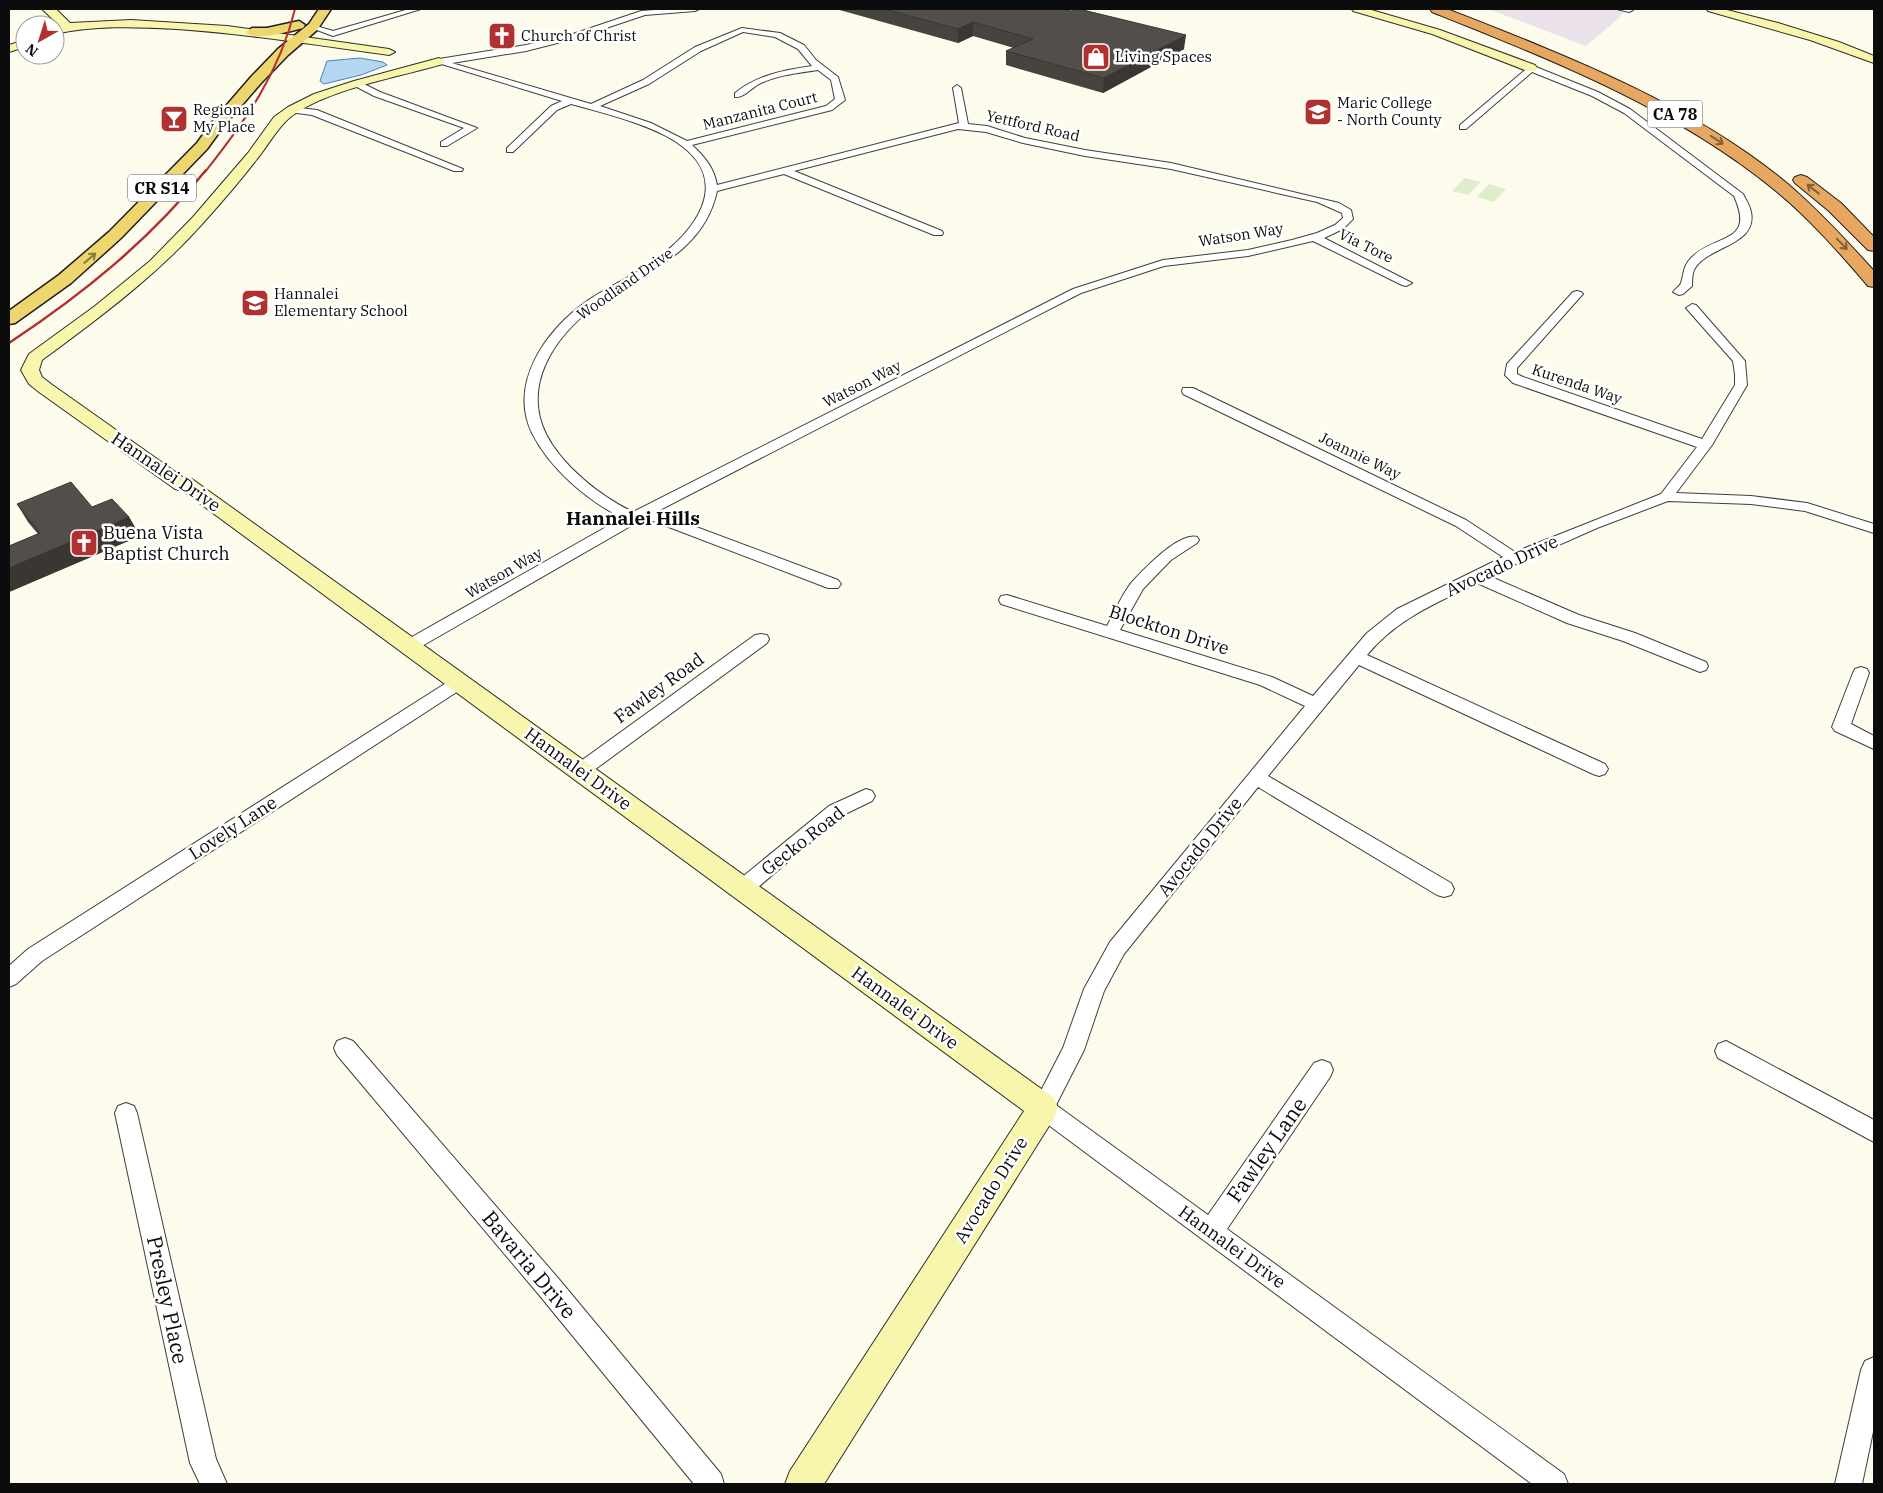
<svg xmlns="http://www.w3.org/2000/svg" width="1883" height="1493" font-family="'IBM Plex Serif',serif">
  <rect width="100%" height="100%" fill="#fdfbec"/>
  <polygon fill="#eae1ea" points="1488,9 1626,9 1619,18 1586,46"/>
  <g fill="#deedca">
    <polygon points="1465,178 1481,182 1468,195 1452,191"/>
    <polygon points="1489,184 1506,189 1494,202 1477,197"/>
  </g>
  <polygon fill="#b5d6f0" stroke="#4286c1" points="360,58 383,62 387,65 361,75 324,84 320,81 327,61"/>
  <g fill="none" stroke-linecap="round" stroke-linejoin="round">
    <defs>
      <g id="street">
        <polygon points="409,9 421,9 333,36 309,27 313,25 333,31"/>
        <path d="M 668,9 L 699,9 L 695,11 L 645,15 L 573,39 L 526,51 L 452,63 L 591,104 L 643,80 L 695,47 L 742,28 L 780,33 L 804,45 L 816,60 L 838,77 L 845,100 L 832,110 L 692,145 C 705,157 714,168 717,185 L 959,123 L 953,88 L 957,85 L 961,88 L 968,124 L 987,126 L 1025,138 L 1085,150 L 1171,163 L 1339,203 L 1351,210 L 1353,219 L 1343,229 L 1324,238 L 1412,283 L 1406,286 L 1402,285 L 1313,241 L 1248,256 L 1164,266 L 1081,293 L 656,512 L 838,580 L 841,584 L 838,588 L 828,588 L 653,521 L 636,523 L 415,650 L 409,651 L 403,650 L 401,646 L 403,642 L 622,518 C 587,500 550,469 532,433 C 508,383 546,330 587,301 C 609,286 634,276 655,260 C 703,225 734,174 668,137 C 638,121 603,113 571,104 L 557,110 L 513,152 L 507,152 L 507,148 L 551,106 L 562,101 L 435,62 L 439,59 L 526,45 L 570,35 L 641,11 ZM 743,32 L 775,37 L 798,49 L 812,66 C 784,70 758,75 735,93 L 735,97 C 744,98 751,88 759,84 C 777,75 798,73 818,70 L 831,80 L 835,99 L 826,106 L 687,141 L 651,123 L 600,106 L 649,84 L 701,51 ZM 958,129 L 986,132 L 1023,143 L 1085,156 L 1171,169 L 1317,202 L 1342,213 L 1343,218 L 1335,225 L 1317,233 L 1292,240 L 1248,250 L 1163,260 L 1073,289 L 633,512 C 601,497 562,466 546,434 C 522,385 554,337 594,307 C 641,272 703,256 717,191 L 784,174 L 934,235 L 942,235 L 943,233 L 942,231 L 794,171 Z"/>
        <polygon points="1617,9 1632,9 1633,10 1629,12"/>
        <path d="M 1531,65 L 1598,92 L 1630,109 L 1743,194 C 1746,200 1750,206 1751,212 C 1758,246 1706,246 1694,270 C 1692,275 1692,281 1692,286 L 1683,294 L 1679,295 L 1673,292 C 1675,289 1680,286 1681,283 C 1684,274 1683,266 1691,258 C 1715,233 1756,245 1734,196 L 1624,113 L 1592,96 L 1532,72 L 1466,129 L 1460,129 L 1460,125 Z"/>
        <polygon points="358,81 380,92 477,128 447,146 441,146 441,142 464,128 374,96 355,86 354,84"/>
        <polygon points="292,107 317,110 463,169 462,171 454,171 312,115 289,112 289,108"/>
        <path d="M 1577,291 L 1581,292 L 1583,294 L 1581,296 L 1517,368 L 1517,374 L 1523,377 L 1702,439 L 1735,385 L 1735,374 L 1733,361 L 1686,308 L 1692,304 L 1696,305 L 1745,361 L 1747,385 L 1712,445 L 1676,493 L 1751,496 L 1807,503 L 1874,524 L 1874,533 L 1805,511 L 1751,504 L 1668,501 L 1597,528 L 1489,576 L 1579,615 L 1635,633 L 1706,662 L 1708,666 L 1706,670 L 1700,672 L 1623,641 L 1567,623 L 1477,583 C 1435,604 1398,618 1367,655 L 1605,764 L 1608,769 L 1605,774 L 1599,776 L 1593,774 L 1359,665 L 1268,776 L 1451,883 L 1454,889 L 1451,895 L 1444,897 L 1437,895 L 1258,787 L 1124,954 L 1104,991 L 1084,1050 L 1056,1105 L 1208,1215 L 1314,1063 L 1322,1060 L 1330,1063 L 1333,1070 L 1330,1077 L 1227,1229 L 1564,1474 L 1568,1484 L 1532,1484 L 1035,1115 L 1032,1108 L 1063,1048 L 1084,989 L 1110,942 L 1305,706 L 1260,685 L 1001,604 L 999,600 L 1001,596 L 1007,595 L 1107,626 C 1115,612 1122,594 1132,582 C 1144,569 1179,532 1197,537 L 1199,540 L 1197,543 L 1171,560 L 1143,589 L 1120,630 L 1272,677 L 1313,696 L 1367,633 L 1397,609 L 1503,557 L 1456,526 L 1183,394 L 1182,391 L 1183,388 L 1193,388 L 1466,520 L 1515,552 L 1661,494 L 1697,447 L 1513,383 L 1505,375 L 1507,364 L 1573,292 Z"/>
        <polygon points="761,634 767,635 769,639 767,643 586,776 580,778 574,776 571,771 574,766 755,635"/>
        <polygon points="1861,667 1867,669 1869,673 1851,724 1874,736 1874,749 1835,731 1832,727 1853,673 1855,669"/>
        <polygon points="460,676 466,678 468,682 466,686 42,961 16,984 9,987 9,966 28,949 454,678"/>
        <polygon points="866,789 872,791 875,796 872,801 841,816 749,895 742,897 735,895 732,889 735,883 829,806"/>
        <polygon points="345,1038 353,1041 558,1278 721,1474 724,1484 694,1484 540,1296 337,1055 334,1048 337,1041"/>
        <polygon points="1726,1041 1874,1120 1874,1142 1718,1058 1715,1051 1718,1044"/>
        <polygon points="126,1103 134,1106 137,1113 216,1459 227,1484 200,1484 190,1463 115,1113 118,1106"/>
        <polygon points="1874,1357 1874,1427 1862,1484 1835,1484 1861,1370 1865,1361"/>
      </g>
      <g id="secondary">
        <path d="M 42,9 L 56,9 L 70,23 L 131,20 L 227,26 L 389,49 L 395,52 L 389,55 C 318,45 248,34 177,29 C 136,27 95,25 55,34 L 55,27 L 60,26 Z"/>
        <polygon points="1352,9 1368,9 1440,30 1535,65 1537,68 1535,71 1527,71 1432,34 1353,11"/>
        <polygon points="1707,9 1723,9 1778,23 1839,42 1874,56 1874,63 1810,40 1708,11"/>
        <polygon points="25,40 25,47 9,52 9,45"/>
        <path d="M 439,58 L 445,62 L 443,64 C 398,77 334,88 296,113 C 279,124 270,143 257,159 C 240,181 222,202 203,223 C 156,276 99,318 42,360 L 39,370 L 42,377 L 51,384 L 184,478 L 192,479 L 1054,1098 L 1058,1108 L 1054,1118 L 824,1484 L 785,1484 L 790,1471 L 1024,1111 L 183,491 L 175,489 L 39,392 L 29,384 L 21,370 L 29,354 L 95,306 L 150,261 L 193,217 L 248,153 L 274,117 L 288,107 L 314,94 L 354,81 Z"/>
      </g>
      <g id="primary">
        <polygon points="319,9 331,9 317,30 288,55 261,83 223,127 207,149 121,238 71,283 15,323 9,324 9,311 59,275 109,232 197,143 213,121 251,77 278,49 309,24"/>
        <path d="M 299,21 L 305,25 L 303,28 C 290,31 256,42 246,32 L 252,28 L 267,28 Z"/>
      </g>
      <g id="highway">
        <path d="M 1430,9 L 1447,9 C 1562,54 1693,104 1789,185 C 1820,212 1847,241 1874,271 L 1874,287 L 1868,286 C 1839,252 1810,219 1776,191 C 1675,108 1552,60 1432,12 Z"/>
        <polygon points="1801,175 1807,177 1841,203 1874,237 1874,251 1868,250 1829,211 1795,183 1793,180 1795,177"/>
      </g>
    </defs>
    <use href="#street" stroke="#3f3f3f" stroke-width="2"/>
    <use href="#secondary" stroke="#2e2e2e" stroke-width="2"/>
    <use href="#primary" stroke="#1d1d1d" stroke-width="3"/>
    <use href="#highway" stroke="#1d1d1d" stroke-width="2"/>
    <use href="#street" fill="#fff" fill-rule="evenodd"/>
    <use href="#secondary" fill="#f8f5ad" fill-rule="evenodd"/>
    <use href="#primary" fill="#edd66d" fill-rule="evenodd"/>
    <use href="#highway" fill="#e8a760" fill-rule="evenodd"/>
    <path stroke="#b03230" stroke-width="2" d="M 205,172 C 246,120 279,74 295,9"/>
    <path stroke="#b03230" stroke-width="2.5" d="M 9,343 C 83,294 150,240 206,170"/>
  </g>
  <g fill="#47433f">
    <polygon points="836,9 1062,9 1184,49 1103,93 1006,65 1006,51 1014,48 973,36 958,43"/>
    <polygon points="17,504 92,507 129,517 140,536 9,592 9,546 38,534 28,522"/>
  </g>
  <g fill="#3a3733">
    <polygon points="973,22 973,36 958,43 958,29"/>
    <polygon points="1186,35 1184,49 1103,93 1104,78"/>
    <polygon points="129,517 140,536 9,592 9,568"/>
  </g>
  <g fill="#534e49" stroke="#3a3733">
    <polygon points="884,9 1062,9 1071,11 1076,9 1079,9 1186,35 1104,78 1006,51 1033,39 973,22 958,29"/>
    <polygon points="71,482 92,507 112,499 129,517 9,568 9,546 40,533 17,504"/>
  </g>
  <defs><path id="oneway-shaft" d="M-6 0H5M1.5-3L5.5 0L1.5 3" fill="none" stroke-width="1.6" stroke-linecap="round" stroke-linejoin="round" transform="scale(1.25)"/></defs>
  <g stroke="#85613a">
    <use href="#oneway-shaft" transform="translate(1717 140) rotate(33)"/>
    <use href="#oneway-shaft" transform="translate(1813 189) rotate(-142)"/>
    <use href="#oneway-shaft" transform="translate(1842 244) rotate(46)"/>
  </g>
  <use stroke="#887b41" href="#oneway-shaft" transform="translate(90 258) rotate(-41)"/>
  <defs>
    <symbol id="church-square" viewBox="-11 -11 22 22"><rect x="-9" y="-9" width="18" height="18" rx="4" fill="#b03230" stroke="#fff"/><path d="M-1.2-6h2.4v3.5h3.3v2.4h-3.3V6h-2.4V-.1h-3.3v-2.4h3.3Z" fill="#fff"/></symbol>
    <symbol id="shop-square" viewBox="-11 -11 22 22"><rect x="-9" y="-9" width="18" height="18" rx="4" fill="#b03230" stroke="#fff"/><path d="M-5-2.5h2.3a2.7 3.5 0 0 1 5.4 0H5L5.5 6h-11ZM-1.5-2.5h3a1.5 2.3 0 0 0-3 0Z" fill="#fff"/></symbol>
    <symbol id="school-square" viewBox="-11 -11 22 22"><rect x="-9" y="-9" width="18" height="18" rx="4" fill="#b03230" stroke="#fff"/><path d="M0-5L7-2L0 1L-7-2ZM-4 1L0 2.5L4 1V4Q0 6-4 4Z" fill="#fff"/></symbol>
    <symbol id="bar-square" viewBox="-11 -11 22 22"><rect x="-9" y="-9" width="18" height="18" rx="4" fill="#b03230" stroke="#fff"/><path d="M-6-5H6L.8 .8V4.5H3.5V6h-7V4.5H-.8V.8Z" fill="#fff"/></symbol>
  </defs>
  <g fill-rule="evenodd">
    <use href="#church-square" x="486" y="20" width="32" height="32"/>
    <use href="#shop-square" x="1080" y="41" width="32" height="32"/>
    <use href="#school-square" x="1302" y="96" width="32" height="32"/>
    <use href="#bar-square" x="158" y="103" width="32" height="32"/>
    <use href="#school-square" x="239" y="287" width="32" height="32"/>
    <use href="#church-square" x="68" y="527" width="32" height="32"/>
  </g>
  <g text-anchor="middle" stroke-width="5" stroke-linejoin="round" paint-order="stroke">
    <g font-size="15" fill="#0c0c0c" stroke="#fff" text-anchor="start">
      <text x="521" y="41">Church of Christ</text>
      <text x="1115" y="62">Living Spaces</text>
      <text x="1337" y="108">Maric College<tspan x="1337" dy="17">- North County</tspan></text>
      <text x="193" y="115">Regional<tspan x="193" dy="17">My Place</tspan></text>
      <text x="274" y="299">Hannalei<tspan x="274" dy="17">Elementary School</tspan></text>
    </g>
    <g font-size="15" fill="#0c0c0c" stroke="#fff">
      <text transform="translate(760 111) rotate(-14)" y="5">Manzanita Court</text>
      <text transform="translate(1033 126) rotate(13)" y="5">Yettford Road</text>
      <text transform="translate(1241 235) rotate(-9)" y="5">Watson Way</text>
      <text transform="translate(1366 246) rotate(26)" y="5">Via Tore</text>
      <text transform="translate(625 284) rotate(-35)" y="5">Woodland Drive</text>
      <text transform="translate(862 384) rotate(-27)" y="5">Watson Way</text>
      <text transform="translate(1577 384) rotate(19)" y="5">Kurenda Way</text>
      <text transform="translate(1360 456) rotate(26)" y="5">Joannie Way</text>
      <text transform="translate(504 573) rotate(-30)" y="5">Watson Way</text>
    </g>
    <g fill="#fff" stroke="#555" stroke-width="1">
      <rect x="1647.5" y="100.5" width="55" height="27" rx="4"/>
      <rect x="128" y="174.5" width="68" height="27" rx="4"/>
    </g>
    <g font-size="16" font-weight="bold" fill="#0c0c0c">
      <text x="1675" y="120">CA 78</text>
      <text x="162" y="194">CR S14</text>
    </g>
    <g font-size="18" fill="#0c0c0c" stroke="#fff">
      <text transform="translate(166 472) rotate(34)" y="6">Hannalei Drive</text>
      <text transform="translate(1502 566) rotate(-25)" y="6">Avocado Drive</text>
      <text transform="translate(1169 630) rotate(18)" y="6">Blockton Drive</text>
      <text transform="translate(659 688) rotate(-36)" y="6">Fawley Road</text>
      <text transform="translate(578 769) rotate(36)" y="6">Hannalei Drive</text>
      <text transform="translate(233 828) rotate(-33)" y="6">Lovely Lane</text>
      <text transform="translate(803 841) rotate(-38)" y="6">Gecko Road</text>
      <text transform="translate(1200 847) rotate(-51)" y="6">Avocado Drive</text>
      <text transform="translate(905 1008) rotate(36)" y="6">Hannalei Drive</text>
      <text transform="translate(991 1190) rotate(-58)" y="6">Avocado Drive</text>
      <text transform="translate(1232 1247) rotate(36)" y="6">Hannalei Drive</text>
    </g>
    <g font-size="18" fill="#0c0c0c" stroke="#fff" text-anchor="start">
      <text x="103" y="539">Buena Vista<tspan x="103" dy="21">Baptist Church</tspan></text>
    </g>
    <g font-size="19" font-weight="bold" fill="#0c0c0c" stroke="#fff">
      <text x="633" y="525">Hannalei Hills</text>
    </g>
    <g font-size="21" fill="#0c0c0c" stroke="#fff">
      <text transform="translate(1267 1150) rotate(-55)" y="7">Fawley Lane</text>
      <text transform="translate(529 1265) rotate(50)" y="7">Bavaria Drive</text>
      <text transform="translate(167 1300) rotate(78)" y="7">Presley Place</text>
    </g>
  </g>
  <rect width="1883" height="1493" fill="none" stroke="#0c0c0c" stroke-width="20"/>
  <g transform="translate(40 40) rotate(219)"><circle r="24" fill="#ffffff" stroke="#9e9e9e"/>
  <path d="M0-4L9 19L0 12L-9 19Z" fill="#b03230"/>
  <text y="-8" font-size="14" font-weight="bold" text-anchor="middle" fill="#0c0c0c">N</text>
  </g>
</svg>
